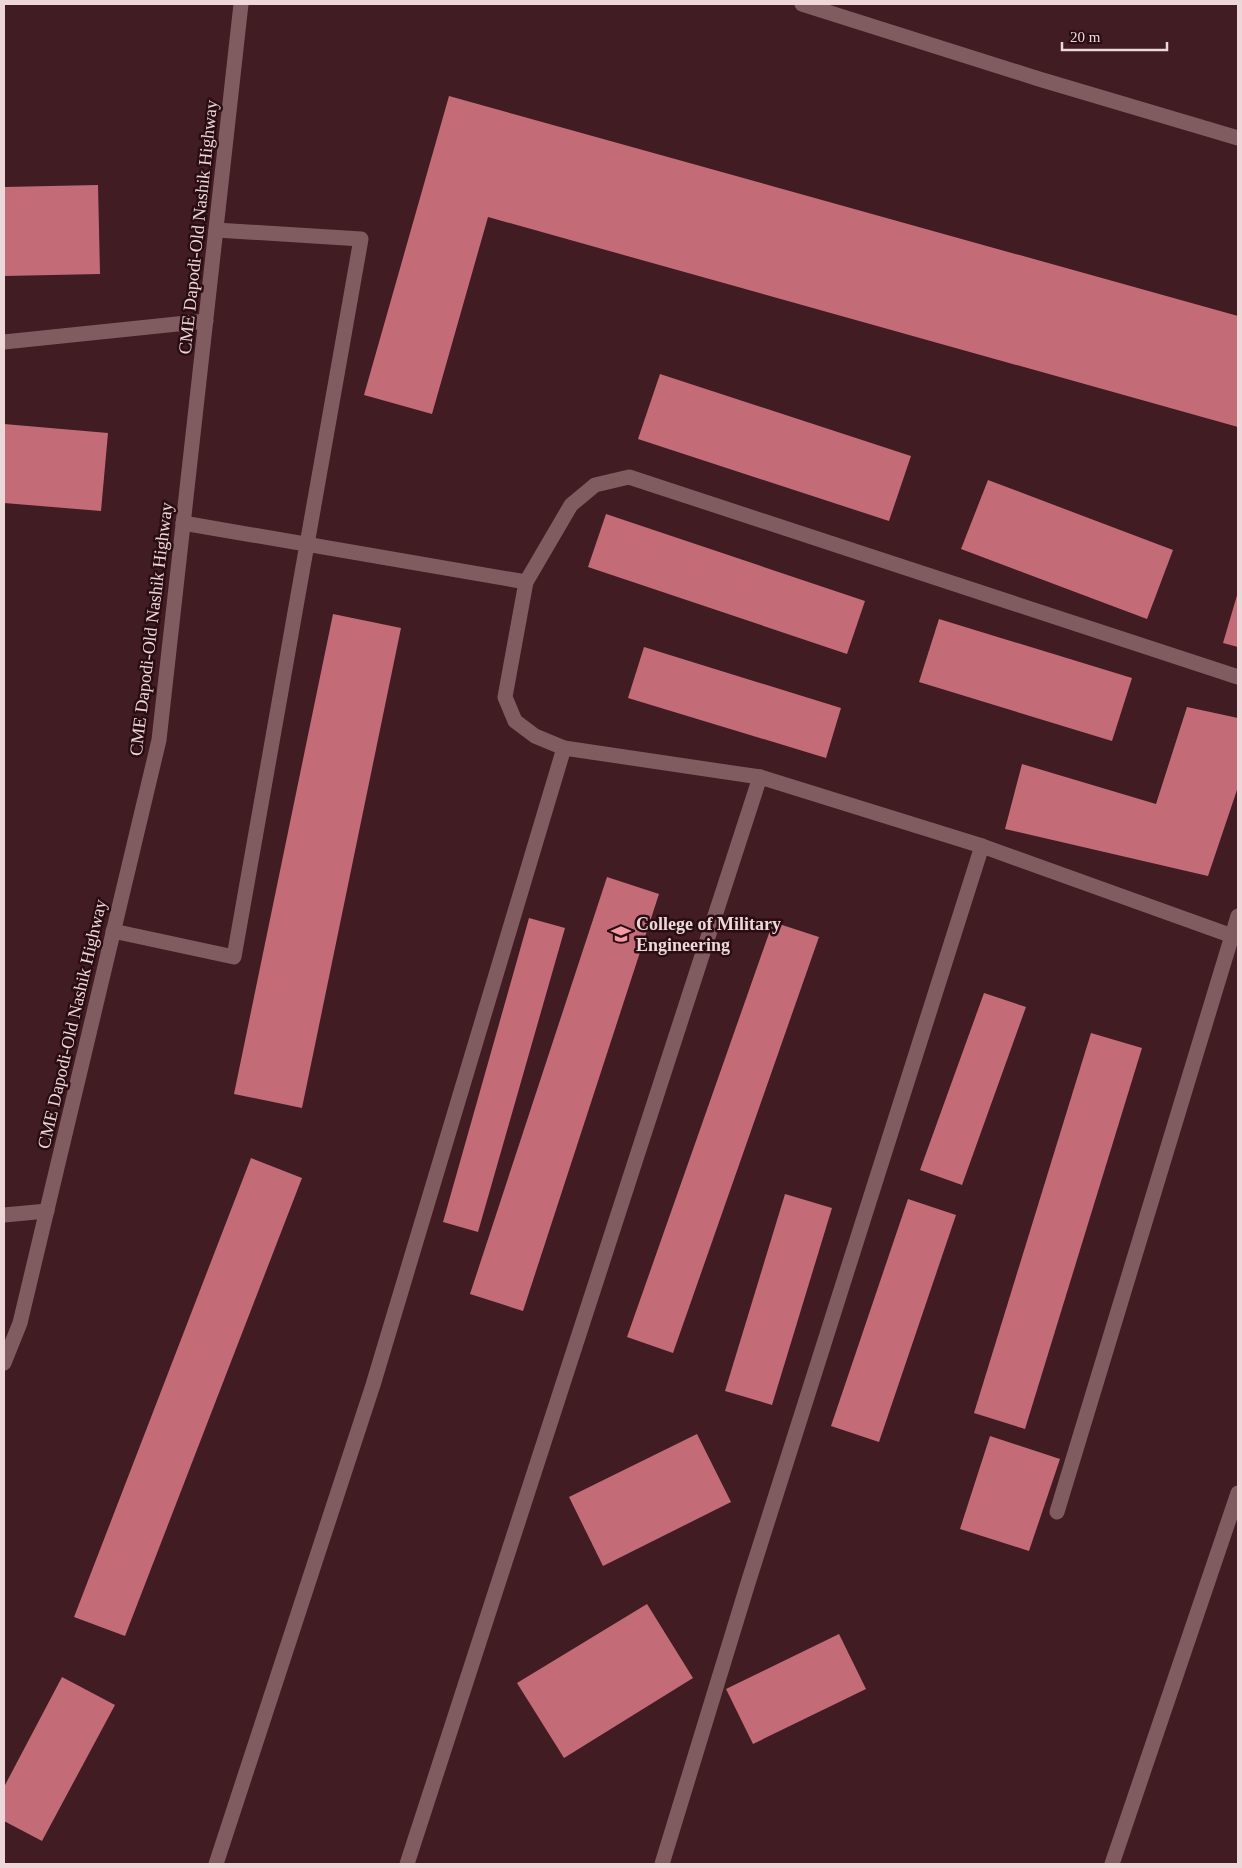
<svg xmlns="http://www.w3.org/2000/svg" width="1242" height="1868" font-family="'Times New Roman',serif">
  <rect width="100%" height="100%" fill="#34161b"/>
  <rect fill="#411c22" x="4" y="4" width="1234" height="1860"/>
  <g fill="#c36c78">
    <polygon points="449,96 1238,316 1238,427 488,217 432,414 364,395"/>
    <polygon points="98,185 100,274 4,276 4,187"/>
    <polygon points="660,374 911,456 889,521 638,439"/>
    <polygon points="4,424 108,433 101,511 4,503"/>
    <polygon points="988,480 1173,550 1147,619 961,549"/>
    <polygon points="606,514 865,601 847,654 588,567"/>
    <polygon points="1238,592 1238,647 1223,643"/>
    <polygon points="333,614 401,628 302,1108 234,1094"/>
    <polygon points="939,619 1132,678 1112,741 919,682"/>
    <polygon points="644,647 841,708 826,758 628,698"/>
    <polygon points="1187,707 1238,718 1238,787 1208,876 1005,829 1022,764 1156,804"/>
    <polygon points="607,877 659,894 523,1311 470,1294"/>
    <polygon points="529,918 565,928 478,1232 443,1222"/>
    <polygon points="773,922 819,937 673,1353 627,1337"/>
    <polygon points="984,993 1026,1007 962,1185 920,1170"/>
    <polygon points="1091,1033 1142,1048 1025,1429 974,1413"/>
    <polygon points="251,1158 302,1178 125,1636 74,1617"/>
    <polygon points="785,1194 832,1208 772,1405 725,1391"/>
    <polygon points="908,1199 956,1215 879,1442 831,1426"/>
    <polygon points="697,1434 731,1502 603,1566 569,1497"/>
    <polygon points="990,1436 1060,1459 1029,1551 960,1529"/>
    <polygon points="647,1604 693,1678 564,1758 517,1683"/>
    <polygon points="839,1634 866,1689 753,1744 726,1689"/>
    <polygon points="62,1677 115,1705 42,1841 4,1821 4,1787"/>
  </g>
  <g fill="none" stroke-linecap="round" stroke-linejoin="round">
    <g stroke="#805c60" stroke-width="15">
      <polyline points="802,4 1039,79 1238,138"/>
      <polyline points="4,342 206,321"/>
      <polyline points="183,523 526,582"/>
      <polyline points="1238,677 629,477 595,485 571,505 526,582 505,697 515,721 535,736 564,748 760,777 982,846 1238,938"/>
      <polyline points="113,931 234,957 361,239 216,230"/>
      <polyline points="4,1215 47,1211"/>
      <polyline points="4,1363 20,1323 159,740 241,4"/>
      <polyline points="1057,1512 1238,916"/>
      <polyline points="216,1864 373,1385 564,748"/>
      <polyline points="407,1864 760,777"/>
      <polyline points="662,1864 748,1583 982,846"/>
      <polyline points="1112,1864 1238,1493"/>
    </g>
  </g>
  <defs>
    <symbol id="university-bare" viewBox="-9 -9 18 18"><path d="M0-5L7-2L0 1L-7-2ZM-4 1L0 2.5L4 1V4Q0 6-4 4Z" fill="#f49aa5" stroke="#290d12" stroke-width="2.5" paint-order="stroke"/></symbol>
  </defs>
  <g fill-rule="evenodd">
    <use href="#university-bare" x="607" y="920" width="28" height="28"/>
  </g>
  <g text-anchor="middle" stroke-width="5" stroke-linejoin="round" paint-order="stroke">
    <g font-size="18" fill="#edd8d9" stroke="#290d12">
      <text transform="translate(198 227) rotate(-84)" y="6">CME Dapodi-Old Nashik Highway</text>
      <text transform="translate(151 629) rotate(-83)" y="6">CME Dapodi-Old Nashik Highway</text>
      <text transform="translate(72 1024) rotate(-77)" y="6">CME Dapodi-Old Nashik Highway</text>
    </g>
    <g font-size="18" font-weight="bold" fill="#edd8d9" stroke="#290d12" text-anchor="start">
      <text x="636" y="930">College of Military<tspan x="636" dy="21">Engineering</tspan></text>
    </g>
  </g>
  <rect width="1242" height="1868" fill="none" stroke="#edd8d9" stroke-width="10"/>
  <path d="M1062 42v8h105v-8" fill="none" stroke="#edd8d9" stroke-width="2.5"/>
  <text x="1070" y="42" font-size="15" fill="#edd8d9" stroke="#290d12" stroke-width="4" paint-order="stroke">20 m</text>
</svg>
